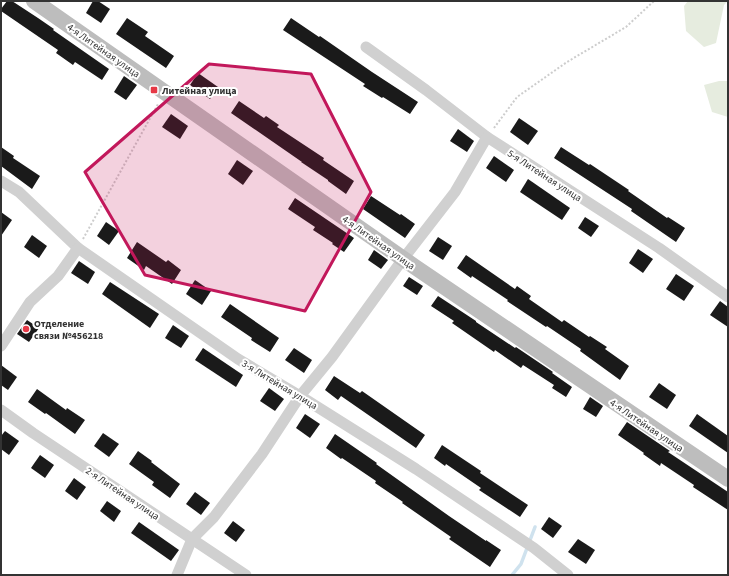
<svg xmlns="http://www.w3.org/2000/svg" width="729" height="576" font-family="'Source Sans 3',sans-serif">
  <rect width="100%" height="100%" fill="#fff"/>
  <g fill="#e6ecdf">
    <polygon points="688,1 728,1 724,5 716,43 704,47 686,31 684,6"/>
    <polygon points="719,81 728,81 728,117 712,112 704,85"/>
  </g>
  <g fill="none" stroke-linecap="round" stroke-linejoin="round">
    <polyline stroke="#cfe2ee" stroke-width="3.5" points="512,575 521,564 535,527"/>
  </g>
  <g fill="#1a1a1a">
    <polygon points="7,1 12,1 38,18 54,29 53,30 109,69 102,80 75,62 73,65 56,53 58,50 1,11 1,9"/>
    <polygon points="93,1 98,1 110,9 101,23 86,13"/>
    <polygon points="127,18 148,32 145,36 174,56 166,68 116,34"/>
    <polygon points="291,18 319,37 320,36 372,72 418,102 410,114 383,97 382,98 363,86 365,84 283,30"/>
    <polygon points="198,73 218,87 210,99 190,85"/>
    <polygon points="124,76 137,85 126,100 114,92"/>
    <polygon points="239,101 264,118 266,116 279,125 277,127 324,158 323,160 354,181 346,194 328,181 328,180 301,162 302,162 231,113"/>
    <polygon points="171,114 188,126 180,139 162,127"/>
    <polygon points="519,118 538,131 528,145 510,132"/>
    <polygon points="458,129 474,141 467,152 450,141"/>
    <polygon points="1,147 14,156 13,158 40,176 32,189 1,166"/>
    <polygon points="561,147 589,165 590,164 629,190 628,191 667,218 668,217 685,228 676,242 631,211 632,209 554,158"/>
    <polygon points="494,156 514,170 506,182 486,168"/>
    <polygon points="237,160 253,171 243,185 228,174"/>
    <polygon points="528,179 570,208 562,220 520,192"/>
    <polygon points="371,196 400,215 401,214 415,224 405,238 363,209"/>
    <polygon points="295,198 354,238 344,252 332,244 333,243 313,230 315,227 288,209"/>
    <polygon points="1,212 12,220 1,236"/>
    <polygon points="585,217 599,226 591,237 578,228"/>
    <polygon points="106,222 119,231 109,245 97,236"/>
    <polygon points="32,235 47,246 39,258 24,247"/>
    <polygon points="438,237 452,246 443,260 429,251"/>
    <polygon points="137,242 166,262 168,260 181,270 172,284 146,266 144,270 127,258"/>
    <polygon points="638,249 653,259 643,273 629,263"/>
    <polygon points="374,250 388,260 381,269 368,260"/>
    <polygon points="466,255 515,289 517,286 531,296 529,299 562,322 564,320 589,337 590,336 607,347 605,349 629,366 620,380 580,351 581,349 547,326 546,327 507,301 508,300 472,276 471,278 457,268"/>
    <polygon points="79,261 95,272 88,284 71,273"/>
    <polygon points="676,274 694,286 684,301 666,289"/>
    <polygon points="409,277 423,286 417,295 403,286"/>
    <polygon points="195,280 211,291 202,305 186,294"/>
    <polygon points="110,282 159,314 150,328 102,294"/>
    <polygon points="438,296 476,321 476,322 515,348 516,347 553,372 552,373 572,387 566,397 552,388 554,385 523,365 521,368 495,350 494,352 452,323 454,321 431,306"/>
    <polygon points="720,301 728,307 728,327 710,315"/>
    <polygon points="230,304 279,338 270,352 251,340 252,338 221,317"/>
    <polygon points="27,320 39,328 29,342 17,334"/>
    <polygon points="173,325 189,336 181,348 165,338"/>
    <polygon points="203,348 243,375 236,387 195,360"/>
    <polygon points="294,348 312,360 304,373 285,360"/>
    <polygon points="1,365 17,377 8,390 1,385"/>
    <polygon points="334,376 360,393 362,391 425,435 416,448 341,396 338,400 325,390"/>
    <polygon points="659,383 676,395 667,409 649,397"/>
    <polygon points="269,388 284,399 275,411 260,401"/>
    <polygon points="37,389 66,410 67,408 85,420 75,434 46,413 45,414 28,402"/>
    <polygon points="590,397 603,406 596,417 583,409"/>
    <polygon points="305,414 320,424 310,438 296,428"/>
    <polygon points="697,414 728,436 728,453 689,426"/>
    <polygon points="627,422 670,451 668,452 728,492 728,510 693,487 694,485 661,463 660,466 643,454 644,453 618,435"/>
    <polygon points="5,431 19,441 9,455 1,449 1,436"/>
    <polygon points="103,433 119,444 109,457 94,446"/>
    <polygon points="335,434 377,463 376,464 449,516 486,541 486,540 501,550 490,567 449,539 451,537 402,503 403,502 375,483 376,481 342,458 341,459 326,448"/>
    <polygon points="442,445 481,471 480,473 528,505 520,517 479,490 481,488 446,464 445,466 434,458"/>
    <polygon points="138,451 152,461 151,462 180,484 170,498 152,485 154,482 129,464"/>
    <polygon points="40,455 54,465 45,478 31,468"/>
    <polygon points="74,478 86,487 77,500 65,491"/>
    <polygon points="195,492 210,503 201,515 186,504"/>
    <polygon points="107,501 121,511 114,522 100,511"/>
    <polygon points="549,517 562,526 553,538 541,529"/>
    <polygon points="233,521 245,530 236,542 224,533"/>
    <polygon points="139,522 179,550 171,561 131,533"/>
    <polygon points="578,539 595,550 586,564 568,552"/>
  </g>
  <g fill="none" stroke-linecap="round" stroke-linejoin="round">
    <g stroke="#cdcdcd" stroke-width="2" stroke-dasharray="2 2" stroke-linecap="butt">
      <polyline points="494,128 517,97 567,62 626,27 654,1"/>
      <polyline points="83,239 158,104"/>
    </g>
    <g stroke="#d0d0d0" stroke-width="11">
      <polyline points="366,47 426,90 487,137 659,248 728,297"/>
      <polyline points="1,181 19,192 78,248 238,359 300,396 416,469 534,548 568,575"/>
      <polyline points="1,346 30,302 58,276 78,248"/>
      <polyline points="1,410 33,433 246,575"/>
      <polyline points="177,575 192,539 214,517 262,454 300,396 332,357 403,259 455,192 487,137"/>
    </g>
    <polyline stroke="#bdbdbd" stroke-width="16" points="34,1 415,267 728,479"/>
  </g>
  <path fill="#c2185b" fill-opacity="0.2" stroke="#c2185b" stroke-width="3" stroke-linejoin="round" d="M 209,64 L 311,74 L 371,192 L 305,311 L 145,275 L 85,172 Z"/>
  <g fill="#e63946" stroke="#fff" stroke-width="1.5">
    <rect x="150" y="86" width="8" height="8" rx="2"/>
    <circle cx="26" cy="329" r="4"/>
  </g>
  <g text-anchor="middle" stroke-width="4" stroke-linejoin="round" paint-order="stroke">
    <g font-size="10" fill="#333" stroke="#fff">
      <text transform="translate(104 50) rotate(35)" y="4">4-я Литейная улица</text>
      <text transform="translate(545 175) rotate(33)" y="4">5-я Литейная улица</text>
      <text transform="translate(379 242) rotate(35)" y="4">4-я Литейная улица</text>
      <text transform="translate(280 384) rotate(31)" y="4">3-я Литейная улица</text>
      <text transform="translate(647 425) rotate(34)" y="4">4-я Литейная улица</text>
      <text transform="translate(123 493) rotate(34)" y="4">2-я Литейная улица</text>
    </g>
    <g font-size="10" font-weight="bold" fill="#333" stroke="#fff" text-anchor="start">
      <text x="162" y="94">Литейная улица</text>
      <text x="34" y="327">Отделение<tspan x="34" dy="12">связи №456218</tspan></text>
    </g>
  </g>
  <rect width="729" height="576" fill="none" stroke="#333333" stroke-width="4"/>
</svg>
